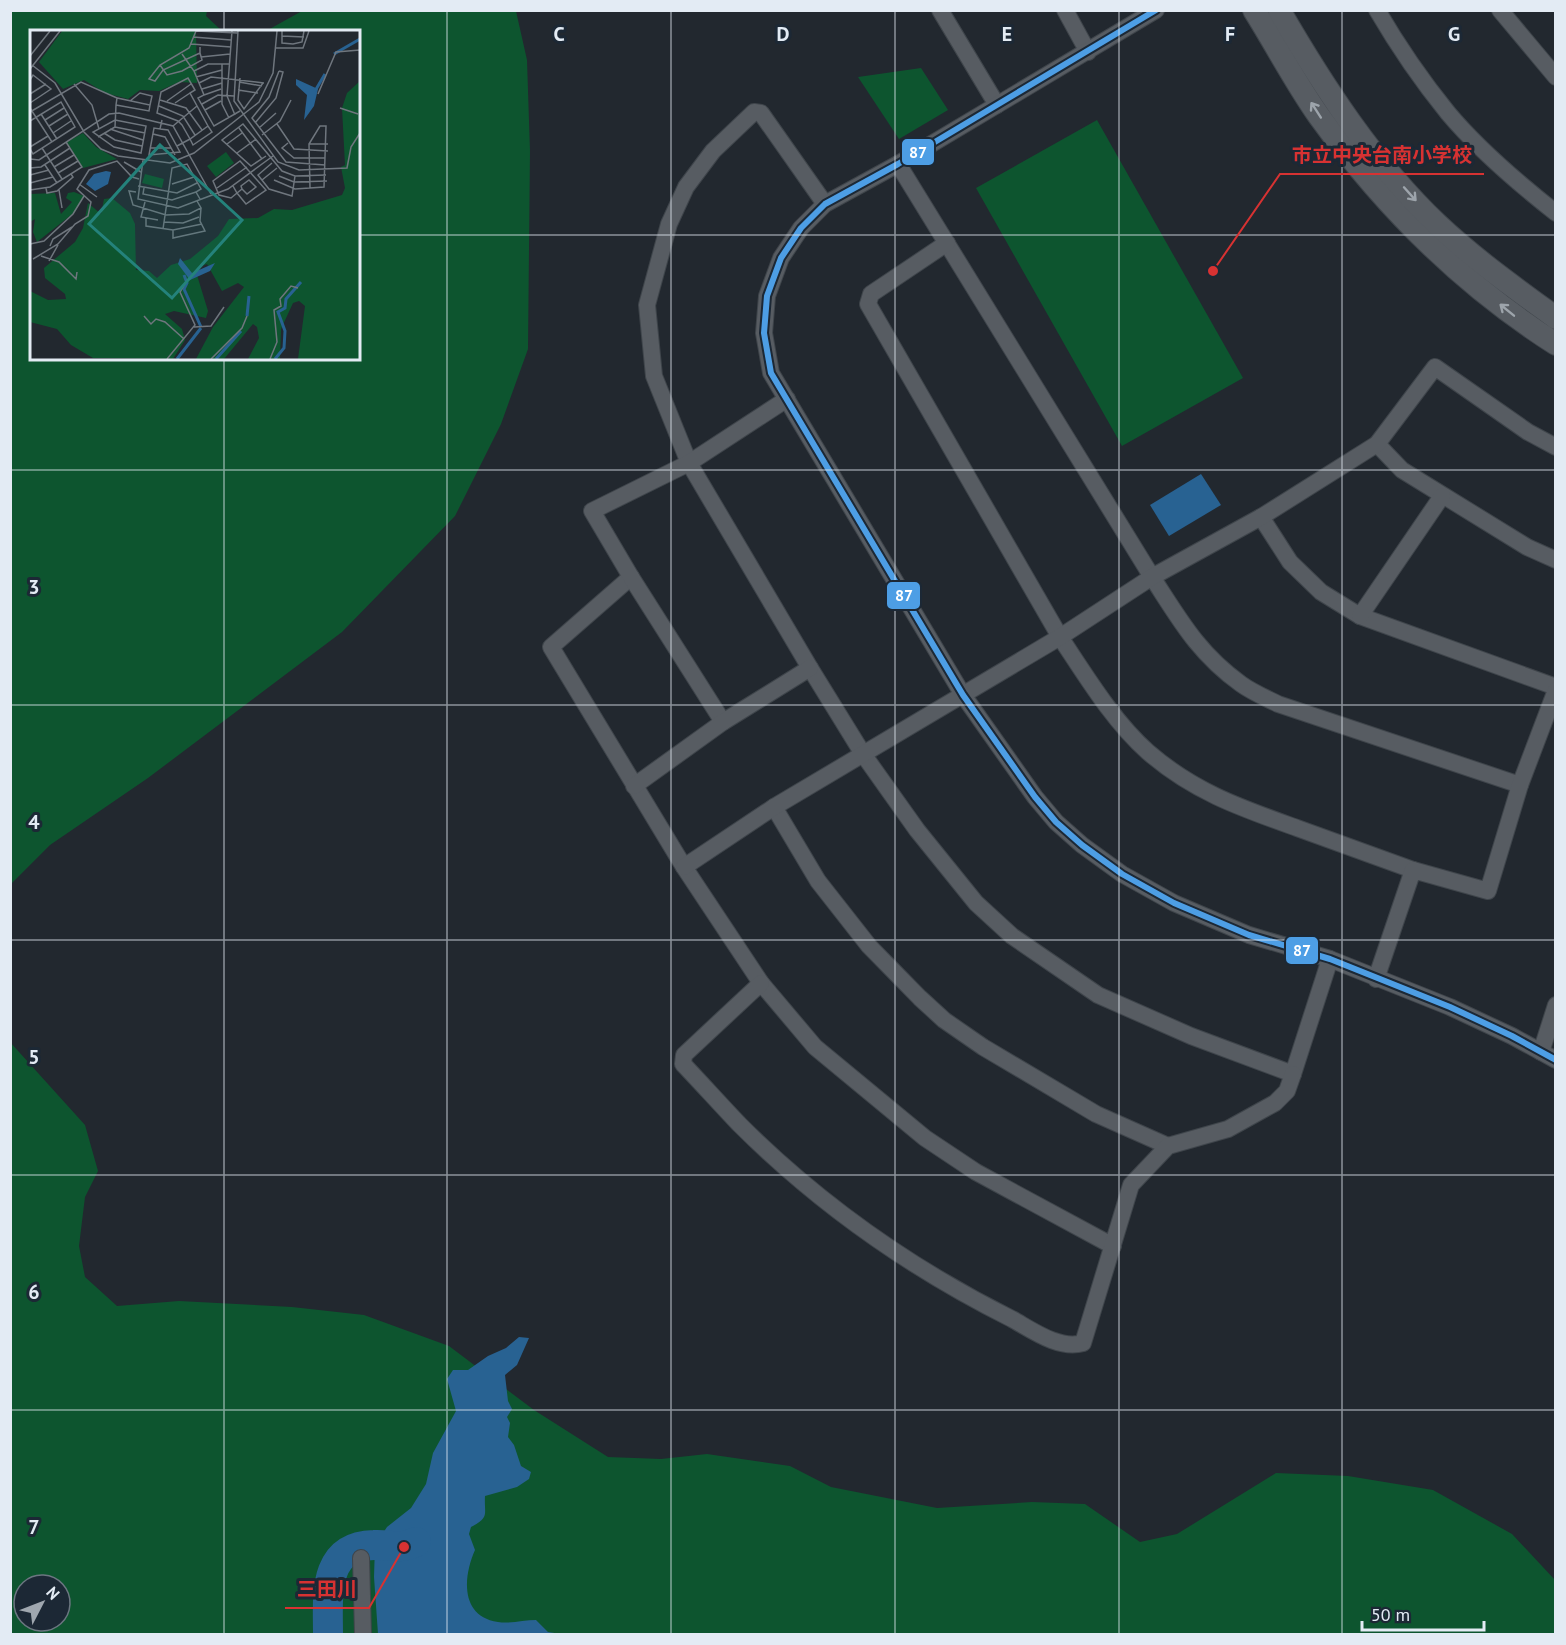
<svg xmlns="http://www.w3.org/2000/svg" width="1566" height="1645" font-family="'PT Sans','Noto Sans JP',sans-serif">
  <rect width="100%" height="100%" fill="#22282f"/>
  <g fill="#0d552f" fill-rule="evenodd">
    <polygon points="11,10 207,11 206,16 222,31 32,32 32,358 358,358 358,32 266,31 302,11 516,11 527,60 530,151 528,349 501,424 455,516 342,632 148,778 50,845 11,884"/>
    <polygon points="921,68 948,110 899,139 858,77"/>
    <polygon points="1097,120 1243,378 1122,446 976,188"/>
    <path d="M 10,1042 L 85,1125 L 98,1171 L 85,1197 L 79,1246 L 85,1277 L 117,1306 L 179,1301 L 292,1307 L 364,1315 L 449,1346 L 534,1410 L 608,1457 L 661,1459 L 707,1454 L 790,1466 L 831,1487 L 937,1508 L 1032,1502 L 1085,1504 L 1140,1542 L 1177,1534 L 1276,1473 L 1348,1476 L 1433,1490 L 1512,1534 L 1555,1580 L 1555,1634 L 11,1634 ZM 24,1585 L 60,1585 L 60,1621 L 24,1621 Z"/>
  </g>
  <g fill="#286292">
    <polygon points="1201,474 1221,505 1169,536 1150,505"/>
    <path d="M 519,1337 L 529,1338 L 517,1365 L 505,1375 L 508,1401 L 512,1409 L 507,1417 L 510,1423 L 508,1437 L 514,1445 L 521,1466 L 531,1472 L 529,1479 L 517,1487 L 485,1496 C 484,1515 490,1517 471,1527 L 469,1534 L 475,1550 C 463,1577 460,1616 498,1622 C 510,1624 524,1620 536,1620 L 548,1632 L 561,1634 L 378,1634 L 374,1577 L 375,1545 L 387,1527 L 411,1508 L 426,1484 L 433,1453 L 456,1411 L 447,1379 L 453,1370 L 468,1370 L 488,1356 L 506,1348 Z"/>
  </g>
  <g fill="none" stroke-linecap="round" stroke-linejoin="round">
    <path stroke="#286292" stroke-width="30" d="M 328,1634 C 328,1596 322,1546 374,1545 C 391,1544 399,1550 416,1542"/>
    <defs>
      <g id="street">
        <polyline points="940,10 997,105"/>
        <polyline points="1065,10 1088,52"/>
        <polyline points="1156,10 898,164 825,204 801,228 781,258 767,296 764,333 771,373 963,695 1035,797 1056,822 1082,845 1122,874 1174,903 1249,935 1330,959 1450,1007 1512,1036 1556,1060"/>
        <path d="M 1377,10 C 1398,46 1422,81 1448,113 C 1479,150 1518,183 1556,213"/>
        <polyline points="1500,10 1556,77"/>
        <path d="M 898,164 L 1152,577 C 1180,620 1198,653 1241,684 C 1252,692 1266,698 1278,704 L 1520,785"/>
        <polyline points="825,204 761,113 754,112 713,151 686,187 669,224 647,305 654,376 689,463 810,668 863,754 917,830 976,903 1012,936 1098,995 1191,1036 1293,1074 1330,959"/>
        <path d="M 947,243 L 871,294 L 868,304 L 1060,637 C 1086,676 1113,721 1148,752 C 1194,792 1241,808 1297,828 C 1336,842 1374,856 1413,870"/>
        <polyline points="1377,444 1402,470 1527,547 1556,560"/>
        <polyline points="1261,517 1290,562 1321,592 1360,616 1556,687"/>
        <polyline points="631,577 551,647 684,867 761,983 815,1047 925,1138 976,1172 1113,1246"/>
        <polyline points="1360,616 1442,496"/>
        <polyline points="723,722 631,577 592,511 689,463 787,399"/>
        <polyline points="634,786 723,722 810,668"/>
        <polyline points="774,807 818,881 869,946 920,998 944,1020 983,1047 1096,1114 1168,1146"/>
        <polyline points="684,867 774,807 1060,637 1152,577 1261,517 1377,444 1435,367 1528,432 1556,447"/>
        <polyline points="1376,979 1413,870 1488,891 1520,785 1556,690"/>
        <path d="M 761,983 L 684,1055 L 683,1064 C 702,1084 720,1104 739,1124 C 818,1203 912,1269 1012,1319 C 1032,1330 1059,1350 1083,1343 L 1131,1185 L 1168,1146 L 1228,1129 L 1275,1103 L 1287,1091 L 1293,1074"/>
        <polyline points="1541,1052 1556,1005"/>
        <polyline points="361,1558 363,1634"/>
      </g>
      <g id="secondary">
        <path d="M 1254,10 C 1276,45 1295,82 1319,116 C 1384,206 1462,284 1556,344"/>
        <path d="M 1279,10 C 1323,86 1373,163 1437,224 C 1474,259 1515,288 1556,318"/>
      </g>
    </defs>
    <use href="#street" stroke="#3f454b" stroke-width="18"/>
    <use href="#secondary" stroke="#3f454b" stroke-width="24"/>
    <use href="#street" stroke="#575c62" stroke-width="16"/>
    <use href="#secondary" stroke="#575c62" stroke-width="22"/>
    <defs>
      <polyline id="bus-1" points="1156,10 898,164 825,204 801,228 781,258 767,296 764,333 771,373 963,695 1035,797 1056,822 1082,845 1122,874 1174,903 1249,935 1330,959 1450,1007 1512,1036 1556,1060"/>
    </defs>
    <use href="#bus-1" stroke="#1c2835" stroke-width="10"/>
    <use href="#bus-1" stroke="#4d9ee5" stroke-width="6"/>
  </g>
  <defs><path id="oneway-shaft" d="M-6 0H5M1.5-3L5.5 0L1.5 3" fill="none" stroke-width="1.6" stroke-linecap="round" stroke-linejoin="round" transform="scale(1.5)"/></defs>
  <g stroke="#9da4ab">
    <use href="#oneway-shaft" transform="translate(1316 110) rotate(-123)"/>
    <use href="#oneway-shaft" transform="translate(1410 194) rotate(48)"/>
    <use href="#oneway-shaft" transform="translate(1507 310) rotate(-141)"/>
  </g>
  <path fill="none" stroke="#e3ebf4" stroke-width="1.5" stroke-opacity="0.55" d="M 224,10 L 224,32M 447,10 L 447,1634M 671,10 L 671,1634M 895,10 L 895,1634M 1119,10 L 1119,1634M 1342,10 L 1342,1634M 10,235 L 32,235M 358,235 L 1556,235M 224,358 L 224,1634M 10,470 L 1556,470M 10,705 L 1556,705M 10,940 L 1556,940M 10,1175 L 1556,1175M 10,1410 L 1556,1410"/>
  <g transform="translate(30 30)">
    <rect width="330" height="330" fill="#22282f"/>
    <path d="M 32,1 L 166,1 L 167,53 L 149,52 L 129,61 L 110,60 L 98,69 L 75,63 L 54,50 L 33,59 L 9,32 ZM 330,51 L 330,329 L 268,329 L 275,276 L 269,271 L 263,273 L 251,299 L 250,329 L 218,329 L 229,308 L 227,297 L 223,294 L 194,329 L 166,329 L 183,297 L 214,257 L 208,253 L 192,261 L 177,234 L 169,237 L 167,245 L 178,281 L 176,288 L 144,281 L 135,284 L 152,299 L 155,310 L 143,329 L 63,328 L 41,315 L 27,299 L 0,292 L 0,261 L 18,270 L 36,269 L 35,264 L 15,248 L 14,238 L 45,212 L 53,198 L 58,173 L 71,184 L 74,169 L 82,168 L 100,183 L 105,194 L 106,240 L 119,241 L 127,248 L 141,235 L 160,229 L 188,206 L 199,189 L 228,188 L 244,179 L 262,180 L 312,165 L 315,158 L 311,137 L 315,135 L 312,78 L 317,63 ZM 53,103 L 66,117 L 87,129 L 53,138 L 37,112 ZM 196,122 L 204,133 L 186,147 L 177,136 ZM 115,144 L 134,149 L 132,158 L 112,153 ZM 44,162 L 54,166 L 45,182 L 7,212 L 3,202 L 5,189 L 0,192 L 0,164 L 25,163 L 31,184 L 42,172 L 36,168 L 38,163 Z" fill="#0d552f"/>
    <path d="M 266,49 L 288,59 L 284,76 L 274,90 L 277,65 L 266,55 ZM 76,141 L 81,142 L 78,154 L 65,161 L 56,154 L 64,144 ZM 150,228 L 162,243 L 185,233 L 180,241 L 160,250 L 148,234 Z" fill="#286292"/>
    <path fill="none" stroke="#286292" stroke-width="3" d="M 304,24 L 330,9M 285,61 L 295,44M 154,245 L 157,253 L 154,259 L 171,297M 217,286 L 219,266M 147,329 L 171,298M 186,329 L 211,301M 245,329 L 254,318 L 255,301 L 248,282 L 255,278 L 256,269 L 271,252"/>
    <path fill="none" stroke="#6f767e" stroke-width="1.5" d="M 166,1 L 159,18 L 130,35 L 119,49 L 125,51 L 133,40 L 170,23 L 170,17M 166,1 L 208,3M 202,1 L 197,66 L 205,85M 208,1 L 204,71 L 248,132 L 269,140 L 317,138 L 321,117 L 330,103M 252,1 L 252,13 L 263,14 L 272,12 L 274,1M 252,6 L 274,7M 163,7 L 201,10M 161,14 L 201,17M 246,18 L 273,18 L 279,1M 152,24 L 164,41 L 174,65 L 168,68 L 184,96 L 210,81M 0,26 L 20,1M 171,27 L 200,24M 192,34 L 192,74 L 199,88M 2,35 L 25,53 L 54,102 L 71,119 L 88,126 L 140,133 L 164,123 L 229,72 L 243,43 L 247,1M 130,35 L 137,45 L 152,41 L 172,30 L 170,23M 0,39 L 30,1M 164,41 L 178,34 L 199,34M 249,41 L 239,67 L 222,88 L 256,132 L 295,135M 166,47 L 192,40M 210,48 L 208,70 L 214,79 L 233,53M 0,50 L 3,45 L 21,59 L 0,73M 209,52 L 232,56M 169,53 L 181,47 L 234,53M 44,54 L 62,75 L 69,99M 172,59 L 192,53M 208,60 L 228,63M 0,64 L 16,54M 288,64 L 306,22 L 330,20M 174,65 L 191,59M 130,70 L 156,78 L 172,100M 100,71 L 110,63 L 122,66 L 120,75M 137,71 L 161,54M 145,73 L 160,63M 172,74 L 188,65 L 204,66M 129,76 L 153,86 L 165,105M 0,78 L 22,112M 310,78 L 328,84M 175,80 L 191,71M 0,82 L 51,52 L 87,68M 11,84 L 27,109M 15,90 L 34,78M 85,90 L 116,96 L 111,123 L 84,117 L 63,102 ZM 0,91 L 31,72 L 45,97 L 3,124 L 0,119M 225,93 L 246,68 L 253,42 L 249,41M 247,94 L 264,119 L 298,121M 19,96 L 38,84M 143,96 L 167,76M 85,97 L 115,103M 209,98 L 232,129M 229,98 L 246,83M 80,99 L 113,110M 130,99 L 138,100 L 150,122 L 119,125 L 124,98 L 130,99 L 132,90M 23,103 L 41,91M 74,103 L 85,110 L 112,116M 123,104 L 135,107 L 145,125M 232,105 L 250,91 L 261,70M 68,107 L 85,97 L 86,75 L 87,68 L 120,75 L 119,81 L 86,75M 258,113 L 252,118 L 264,128 L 295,128M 197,114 L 212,103M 279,114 L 298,114M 147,116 L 160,109 L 178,96 L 182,102 L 163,115 L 160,109 L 152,95 L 148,91 L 127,83 L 131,62 L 158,48 L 165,60 L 160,63 L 178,96M 0,117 L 18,106M 12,118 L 32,149M 120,118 L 141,118M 207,123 L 226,109M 236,126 L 221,136 L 192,110 L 213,94 L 252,141 L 265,146 L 296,145M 0,129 L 9,130 L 79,84 L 89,83 L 143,96 L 181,164M 113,130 L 108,169 L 148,178 L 198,159 L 243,126M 94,132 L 111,142M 242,133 L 228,145 L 239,159 L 262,166 L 265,146M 15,135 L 27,153M 24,137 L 44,125M 0,138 L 11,137 L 40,118M 28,143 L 48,131M 0,145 L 19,140M 249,146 L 264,152 L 297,151M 232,150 L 247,138M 244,150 L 265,159 L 294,157 L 296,96 L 290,96 L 279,114 L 280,158M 0,153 L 23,147M 49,154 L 67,167M 142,154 L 164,147M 108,156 L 147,163 L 167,153M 203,156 L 207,163 L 216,174 L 236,160 L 210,131 L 183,151 L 189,165 L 201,168 L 207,163 L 212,159 L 211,156 L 219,150 L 226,157 L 217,164 L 212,159M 16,158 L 17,163 L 27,161 L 43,147 L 41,144M 114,158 L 113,164 L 142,170 L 166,162M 187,158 L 217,137M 0,160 L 20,157 L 52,137 L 36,112M 29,160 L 32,178M 106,162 L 99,161 L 103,175 L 136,185 L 159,184 L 171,178 L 167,171M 115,172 L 111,187 L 128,190M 116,188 L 116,196 L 143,200 L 172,194M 134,192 L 153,193 L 169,187M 133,199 L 142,138 L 157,134 L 171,159 L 166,162 L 170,169M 143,200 L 143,208 L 175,201 L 170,191 L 171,178M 0,214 L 14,211 L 43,184 L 54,166M 20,216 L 23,209 L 42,197M 11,226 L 29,232 L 46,249 L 47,242M 3,229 L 28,214 L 45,194 L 58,186 L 61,172 L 47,159 L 59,140 L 87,131 L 102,147 L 109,149M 19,231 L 28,215M 114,286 L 121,294 L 126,289 L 135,292 L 154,309M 164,297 L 181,296 L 194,277M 137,329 L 165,295 L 150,262 L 157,250M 181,329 L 212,298 L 217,286M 240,329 L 247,312 L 244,280 L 251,276 L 250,269 L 261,256 L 268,258"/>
    <path fill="#24827b" fill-opacity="0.15" stroke="#24827b" stroke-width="3" d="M 130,115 L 212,190 L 142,268 L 59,194 Z"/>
    <rect width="330" height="330" fill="none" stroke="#e3ebf4" stroke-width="3"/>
  </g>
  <g font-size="20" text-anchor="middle" font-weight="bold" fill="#e3ebf4" stroke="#1c2835" stroke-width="6" stroke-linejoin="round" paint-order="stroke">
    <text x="559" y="41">C</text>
    <text x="783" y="41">D</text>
    <text x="1007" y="41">E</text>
    <text x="1230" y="41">F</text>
    <text x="1454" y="41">G</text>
    <text x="34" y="594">3</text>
    <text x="34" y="829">4</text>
    <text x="34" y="1064">5</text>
    <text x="34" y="1299">6</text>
    <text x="34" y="1534">7</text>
  </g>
  <path fill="none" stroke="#d73232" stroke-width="2" d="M1213 271L1280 174H1484M404 1547L369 1608H285"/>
  <g fill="#d73232" stroke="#1c2835" stroke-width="2">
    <circle cx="1213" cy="271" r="6"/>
    <circle cx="404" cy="1547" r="6"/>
  </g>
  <g font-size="20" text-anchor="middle" font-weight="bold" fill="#d73232" stroke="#1c2835" stroke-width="6" stroke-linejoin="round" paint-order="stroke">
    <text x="1382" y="162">市立中央台南小学校</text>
    <text x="327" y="1596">三田川</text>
  </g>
  <g stroke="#1c2835" stroke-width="2">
    <rect x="901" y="138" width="34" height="28" rx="6" fill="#4d9ee5"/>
    <rect x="886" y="581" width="35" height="29" rx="6" fill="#4d9ee5"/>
    <rect x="1285" y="936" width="34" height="29" rx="6" fill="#4d9ee5"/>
  </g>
  <g font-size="16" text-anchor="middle" font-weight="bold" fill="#fff">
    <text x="918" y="158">87</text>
    <text x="904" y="601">87</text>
    <text x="1302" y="956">87</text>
  </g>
  <rect width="1566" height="1645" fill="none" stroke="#e3ebf4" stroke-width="24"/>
  <g transform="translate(42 1603) rotate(48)"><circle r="28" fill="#1c2835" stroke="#6c7681" stroke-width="1.5"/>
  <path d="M0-4.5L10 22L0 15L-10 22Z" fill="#9fa7af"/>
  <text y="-9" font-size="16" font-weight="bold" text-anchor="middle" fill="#e3ebf4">N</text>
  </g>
  <path d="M1362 1621v9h122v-9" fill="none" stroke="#e3ebf4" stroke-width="3"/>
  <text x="1371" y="1621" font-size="18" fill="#e3ebf4" stroke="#1c2835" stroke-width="4.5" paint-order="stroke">50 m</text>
</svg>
